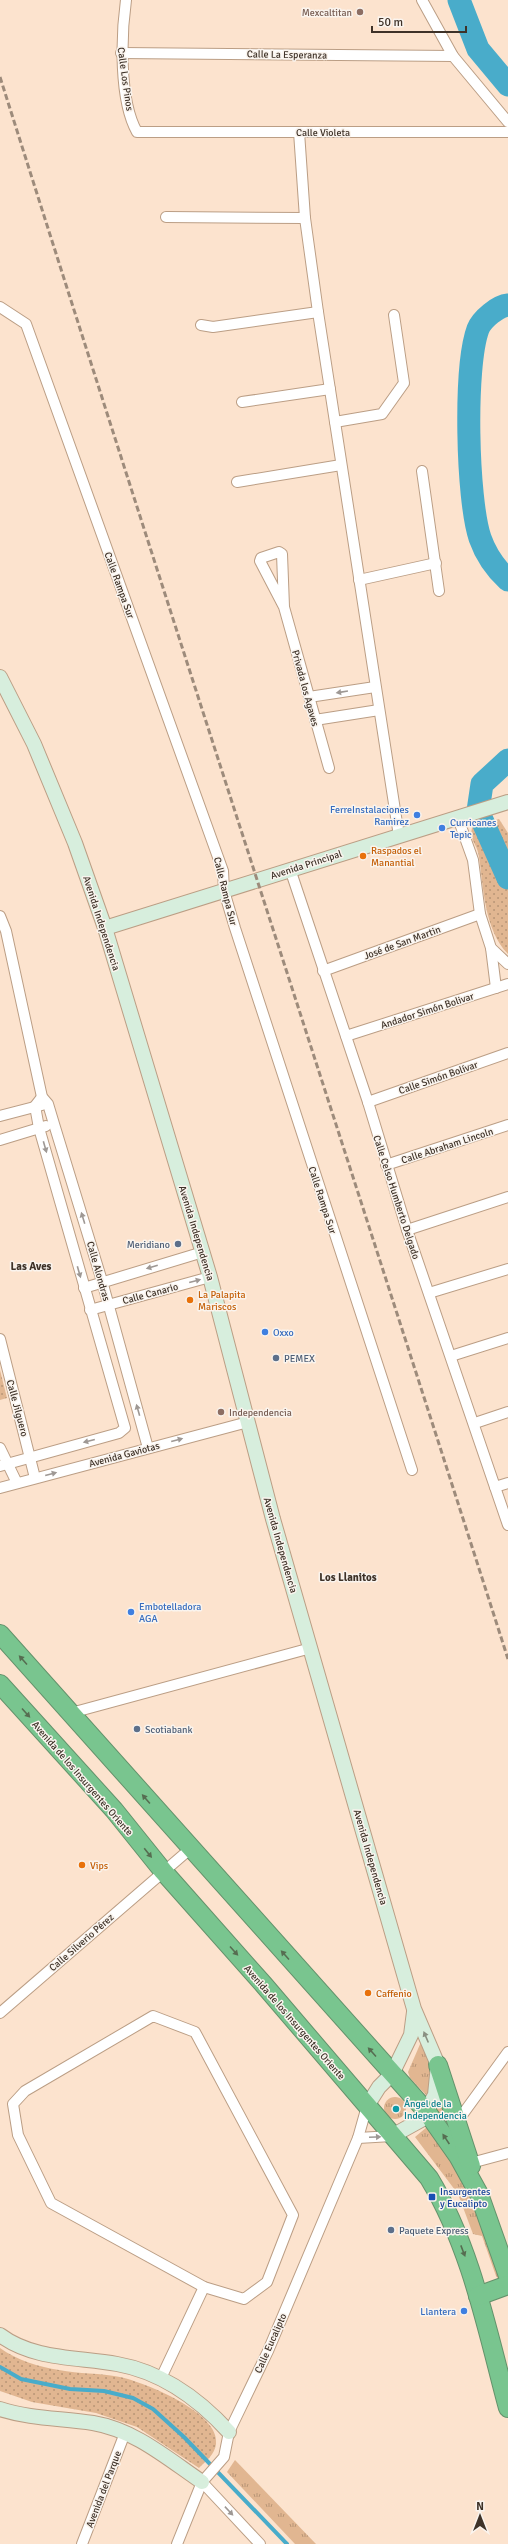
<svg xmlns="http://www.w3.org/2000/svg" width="508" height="2544" font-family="Signika,sans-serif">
  <defs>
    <pattern id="grass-tufts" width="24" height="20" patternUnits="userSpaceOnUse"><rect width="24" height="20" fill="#e1b691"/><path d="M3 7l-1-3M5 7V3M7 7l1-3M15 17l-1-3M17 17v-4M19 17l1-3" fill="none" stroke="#b89576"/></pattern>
    <pattern id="park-dots" width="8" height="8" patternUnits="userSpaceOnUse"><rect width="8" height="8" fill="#e1b691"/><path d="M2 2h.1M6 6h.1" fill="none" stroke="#b89576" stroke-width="1.8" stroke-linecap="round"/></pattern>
  </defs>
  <rect width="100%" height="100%" fill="#fce3ce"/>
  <g fill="url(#grass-tufts)">
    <polygon points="421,2042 424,2042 434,2079 427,2096 410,2078 408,2072"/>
    <circle cx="395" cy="2108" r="11"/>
    <polygon points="440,2100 455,2137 433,2107"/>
    <polygon points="427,2127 442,2146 474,2197 501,2282 496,2276 482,2236 473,2234 458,2194 415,2137"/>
    <polygon points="235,2460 316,2544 295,2544 227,2472"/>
  </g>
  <g fill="url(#park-dots)">
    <path d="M 499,819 L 508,833 L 508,954 C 484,929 484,889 479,857 C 478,845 469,840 472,828 Z"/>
    <polygon points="0,1370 7,1398 0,1400"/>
    <path d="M 0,2348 C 16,2360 40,2367 59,2370 C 79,2374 100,2373 120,2377 C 144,2382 221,2413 216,2444 C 215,2454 206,2461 199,2468 L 137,2427 L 96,2413 L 32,2402 L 0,2391 Z"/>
  </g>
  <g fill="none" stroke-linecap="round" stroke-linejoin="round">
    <polyline stroke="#49acca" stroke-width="4" points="0,2367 21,2379 70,2389 104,2391 133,2398 153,2409 184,2437 287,2544"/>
    <g stroke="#49acca" stroke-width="23">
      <polyline points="459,0 478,49 508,85"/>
      <path d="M 508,305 C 498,306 482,319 478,329 C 464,367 467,499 480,538 C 486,555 495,568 508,580"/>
      <polyline points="508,760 482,784 478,811 508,878"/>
    </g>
    <defs>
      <g id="street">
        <path d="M 126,0 C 121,36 119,100 137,132 L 508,132"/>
        <polyline points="422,0 453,56 508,122"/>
        <polyline points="121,53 453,56"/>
        <polyline points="299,132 305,218 318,312 399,836"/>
        <polyline points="166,217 305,218"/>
        <polyline points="0,307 26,324 223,871 224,891 235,928 412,1470"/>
        <polyline points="201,325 213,327 318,312"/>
        <polyline points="242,402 330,389"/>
        <polyline points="335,422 382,414 404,383 394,315"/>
        <polyline points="422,471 439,591"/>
        <polyline points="237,482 341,465"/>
        <polyline points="359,580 436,563"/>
        <polyline points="284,607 260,561 261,558 279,552 282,554 284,607 329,768"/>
        <polyline points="309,697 375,687"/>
        <polyline points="315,720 379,710"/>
        <polyline points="458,818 473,860 480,914 491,948 508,964"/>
        <polyline points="290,869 368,1102 407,1230 508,1525"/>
        <polyline points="0,916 6,931 42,1097 48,1104 54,1124 102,1281 148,1448"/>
        <polyline points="491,948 496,988"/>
        <polyline points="323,971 480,914"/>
        <polyline points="346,1036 508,984"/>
        <polyline points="368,1102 508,1053"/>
        <polyline points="0,1116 42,1105"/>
        <polyline points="0,1140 46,1126"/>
        <polyline points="386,1165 508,1125"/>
        <polyline points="407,1230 508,1197"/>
        <polyline points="84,1288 203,1252"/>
        <polyline points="429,1293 508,1269"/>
        <polyline points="90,1310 210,1277"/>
        <polyline points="0,1339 35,1478"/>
        <polyline points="451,1356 508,1338"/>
        <polyline points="475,1423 508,1412"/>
        <polyline points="0,1448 17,1483"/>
        <polyline points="0,1466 119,1433 125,1428 39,1128 35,1106 42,1097"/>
        <polyline points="495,1487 508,1483"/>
        <polyline points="0,1488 248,1422"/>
        <polyline points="71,1713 311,1648"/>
        <polyline points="0,2013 190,1849"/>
        <polygon points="153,2016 195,2032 293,2215 267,2282 244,2299 204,2287 51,2203 18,2135 13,2104 25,2091"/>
        <polyline points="457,2122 508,2052"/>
        <polyline points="358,2138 392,2136"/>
        <polyline points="471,2163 508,2153"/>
        <polyline points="161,2378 204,2287"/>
        <polyline points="202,2482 260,2544"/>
        <polyline points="82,2544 125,2433"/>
        <polyline points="177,2544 202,2482 224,2457 229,2432 268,2351 358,2138 367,2106"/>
      </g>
      <g id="secondary">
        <polyline points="0,677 34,744 75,843 105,928 210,1277 273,1519 414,2009 438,2065 435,2095 421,2120 392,2136"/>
        <polyline points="105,928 508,802"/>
        <polyline points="367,2106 379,2087 392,2074 411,2035 414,2012"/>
        <path d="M 0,2335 C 33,2360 78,2357 117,2364 C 162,2372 198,2398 229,2432"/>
        <path d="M 0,2409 C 31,2419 62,2418 93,2423 C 135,2430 168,2459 202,2482"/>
      </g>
      <g id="highway">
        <polyline points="0,1634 427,2112 458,2156 479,2194 508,2276"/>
        <path d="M 0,1684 L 114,1810 L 163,1871 L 264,1985 L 429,2178 C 471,2247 487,2330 508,2408"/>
        <polyline points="438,2065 471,2166"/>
        <polyline points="478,2296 508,2285"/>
      </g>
    </defs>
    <use href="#street" stroke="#bb9e85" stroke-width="12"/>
    <use href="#secondary" stroke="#bb9e85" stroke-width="16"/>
    <use href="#highway" stroke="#64926b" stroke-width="20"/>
    <use href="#street" stroke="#fff" stroke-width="10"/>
    <use href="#secondary" stroke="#d7eedd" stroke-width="14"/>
    <use href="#highway" stroke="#79c58f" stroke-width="18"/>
    <path stroke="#9d8b7b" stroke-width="3" stroke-dasharray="6 3" stroke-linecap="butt" d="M 0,77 C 167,605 339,1131 508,1659"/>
  </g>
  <defs><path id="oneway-solid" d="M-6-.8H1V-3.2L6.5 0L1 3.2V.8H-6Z"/></defs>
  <g fill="#9e9894">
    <use href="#oneway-solid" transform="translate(342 692) rotate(171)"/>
    <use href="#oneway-solid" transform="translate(45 1147) rotate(74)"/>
    <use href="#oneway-solid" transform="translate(83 1218) rotate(-107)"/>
    <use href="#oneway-solid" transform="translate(152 1267) rotate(164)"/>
    <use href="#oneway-solid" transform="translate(79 1272) rotate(74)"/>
    <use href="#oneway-solid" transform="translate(195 1281) rotate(-15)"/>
    <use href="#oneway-solid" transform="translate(138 1410) rotate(-106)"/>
    <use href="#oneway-solid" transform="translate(177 1440) rotate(-15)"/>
    <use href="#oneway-solid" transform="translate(89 1441) rotate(166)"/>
    <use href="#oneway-solid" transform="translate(51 1474) rotate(-15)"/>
    <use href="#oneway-solid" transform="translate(375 2137) rotate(-3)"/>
    <use href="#oneway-solid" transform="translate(229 2511) rotate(47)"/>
  </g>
  <g fill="#566d51">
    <use href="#oneway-solid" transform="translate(23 1660) rotate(-132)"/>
    <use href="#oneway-solid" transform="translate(26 1713) rotate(48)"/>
    <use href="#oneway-solid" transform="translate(146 1799) rotate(-131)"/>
    <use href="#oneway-solid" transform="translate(148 1853) rotate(51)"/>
    <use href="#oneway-solid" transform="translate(234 1951) rotate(48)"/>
    <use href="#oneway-solid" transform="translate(285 1955) rotate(-132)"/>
    <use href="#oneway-solid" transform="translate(372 2052) rotate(-132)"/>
    <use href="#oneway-solid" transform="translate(446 2139) rotate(-124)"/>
    <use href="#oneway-solid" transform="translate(463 2251) rotate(69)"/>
  </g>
  <use fill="#8a9082" href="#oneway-solid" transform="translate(426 2037) rotate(-113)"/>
  <g fill="#8d6e63" stroke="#faf4ee" stroke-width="1.5">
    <circle cx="360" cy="12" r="4"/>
    <circle cx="221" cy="1412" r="4"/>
  </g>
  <g fill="#3f7fe0" stroke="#faf4ee" stroke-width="1.5">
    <circle cx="417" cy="815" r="4"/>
    <circle cx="442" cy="828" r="4"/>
    <circle cx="265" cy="1332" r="4"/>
    <circle cx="131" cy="1612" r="4"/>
    <circle cx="464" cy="2311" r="4"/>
  </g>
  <g fill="#e8710a" stroke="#faf4ee" stroke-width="1.5">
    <circle cx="363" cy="856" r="4"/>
    <circle cx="190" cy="1300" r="4"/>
    <circle cx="82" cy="1865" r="4"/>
    <circle cx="368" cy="1993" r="4"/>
  </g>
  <g fill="#5c6f8a" stroke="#faf4ee" stroke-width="1.5">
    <circle cx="178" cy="1244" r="4"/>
    <circle cx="276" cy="1358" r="4"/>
    <circle cx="137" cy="1729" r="4"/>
    <circle cx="391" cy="2230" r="4"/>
  </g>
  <circle fill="#0f9aa8" stroke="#faf4ee" stroke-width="1.5" cx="396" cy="2109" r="4"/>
  <rect fill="#1a4fb4" stroke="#faf4ee" stroke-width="1.5" x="428" y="2193" width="8" height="8" rx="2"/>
  <g text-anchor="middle" stroke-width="3" stroke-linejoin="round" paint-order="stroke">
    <g font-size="10" fill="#785e54" stroke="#faf4ee" text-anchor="end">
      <text x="352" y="16">Mexcaltitan</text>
      <text x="229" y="1416" text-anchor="start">Independencia</text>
    </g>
    <g font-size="10" fill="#3e3228" stroke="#faf4ee">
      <text transform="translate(287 54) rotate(1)" y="4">Calle La Esperanza</text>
      <text transform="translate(126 79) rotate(82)" y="4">Calle Los Pinos</text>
      <text x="323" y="136">Calle Violeta</text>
      <text transform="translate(120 585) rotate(70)" y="4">Calle Rampa Sur</text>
      <text transform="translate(306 688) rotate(75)" y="4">Privada los Agaves</text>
      <text transform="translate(306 864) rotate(-18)" y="4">Avenida Principal</text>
      <text transform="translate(226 891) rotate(76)" y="4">Calle Rampa Sur</text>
      <text transform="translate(102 923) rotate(72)" y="4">Avenida Independencia</text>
      <text transform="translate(402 942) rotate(-20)" y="4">José de San Martin</text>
      <text transform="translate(427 1010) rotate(-18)" y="4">Andador Simón Bolivar</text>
      <text transform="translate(438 1077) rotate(-19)" y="4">Calle Simón Bolívar</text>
      <text transform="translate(447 1145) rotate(-18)" y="4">Calle Abraham Lincoln</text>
      <text transform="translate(397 1197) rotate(72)" y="4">Calle Celso Humberto Delgado</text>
      <text transform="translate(323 1200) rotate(72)" y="4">Calle Rampa Sur</text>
      <text transform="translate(197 1233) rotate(73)" y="4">Avenida Independencia</text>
      <text transform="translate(99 1271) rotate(74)" y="4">Calle Alondras</text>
      <text transform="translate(150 1293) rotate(-15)" y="4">Calle Canario</text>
      <text transform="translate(18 1408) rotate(75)" y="4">Calle Jilguero</text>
      <text transform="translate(124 1454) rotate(-15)" y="4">Avenida Gaviotas</text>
      <text transform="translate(281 1545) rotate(74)" y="4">Avenida Independencia</text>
      <text transform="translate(83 1778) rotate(49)" y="4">Avenida de los Insurgentes Oriente</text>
      <text transform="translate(371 1857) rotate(74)" y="4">Avenida Independencia</text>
      <text transform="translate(81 1942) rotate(-41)" y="4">Calle Silverio Pérez</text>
      <text transform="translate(295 2022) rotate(49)" y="4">Avenida de los Insurgentes Oriente</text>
      <text transform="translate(270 2343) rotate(-66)" y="4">Calle Eucalipto</text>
      <text transform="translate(103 2489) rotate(-69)" y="4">Avenida del Parque</text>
    </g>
    <g font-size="10" fill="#366cbe" stroke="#faf4ee" text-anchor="start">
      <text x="409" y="813" text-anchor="end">FerreInstalaciones<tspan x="409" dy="12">Ramirez</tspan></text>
      <text x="450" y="826">Curricanes<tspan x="450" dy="12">Tepic</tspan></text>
      <text x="273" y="1336">Oxxo</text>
      <text x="139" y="1610">Embotelladora<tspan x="139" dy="12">AGA</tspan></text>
      <text x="456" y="2315" text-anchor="end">Llantera</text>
    </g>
    <g font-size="10" fill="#c56008" stroke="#faf4ee" text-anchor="start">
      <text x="371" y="854">Raspados el<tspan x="371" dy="12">Manantial</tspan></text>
      <text x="198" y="1298">La Palapita<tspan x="198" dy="12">Mariscos</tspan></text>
      <text x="90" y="1869">Vips</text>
      <text x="376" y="1997">Caffenio</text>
    </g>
    <g font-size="10" fill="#4e5e75" stroke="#faf4ee" text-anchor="start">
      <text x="170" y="1248" text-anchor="end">Meridiano</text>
      <text x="284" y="1362">PEMEX</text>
      <text x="145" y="1733">Scotiabank</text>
      <text x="399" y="2234">Paquete Express</text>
    </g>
    <g font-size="10" fill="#0d838f" stroke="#faf4ee" text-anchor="start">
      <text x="404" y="2107">Ángel de la<tspan x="404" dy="12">Independencia</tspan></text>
    </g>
    <g font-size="10" fill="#164399" stroke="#faf4ee" text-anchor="start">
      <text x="440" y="2195">Insurgentes<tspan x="440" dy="12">y Eucalipto</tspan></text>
    </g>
    <g font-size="11" font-weight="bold" fill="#3e3228" stroke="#faf4ee">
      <text x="31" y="1270">Las Aves</text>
      <text x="348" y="1581">Los Llanitos</text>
    </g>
  </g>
  <g transform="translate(480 2516)" stroke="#faf4ee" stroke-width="3" paint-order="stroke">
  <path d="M0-3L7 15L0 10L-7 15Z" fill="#3e3228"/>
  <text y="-6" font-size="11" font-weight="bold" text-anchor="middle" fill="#3e3228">N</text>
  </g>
  <path d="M372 26v6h94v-6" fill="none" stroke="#3e3228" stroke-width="2"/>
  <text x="378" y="26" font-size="12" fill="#3e3228" stroke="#faf4ee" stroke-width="3" paint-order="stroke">50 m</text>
</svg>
